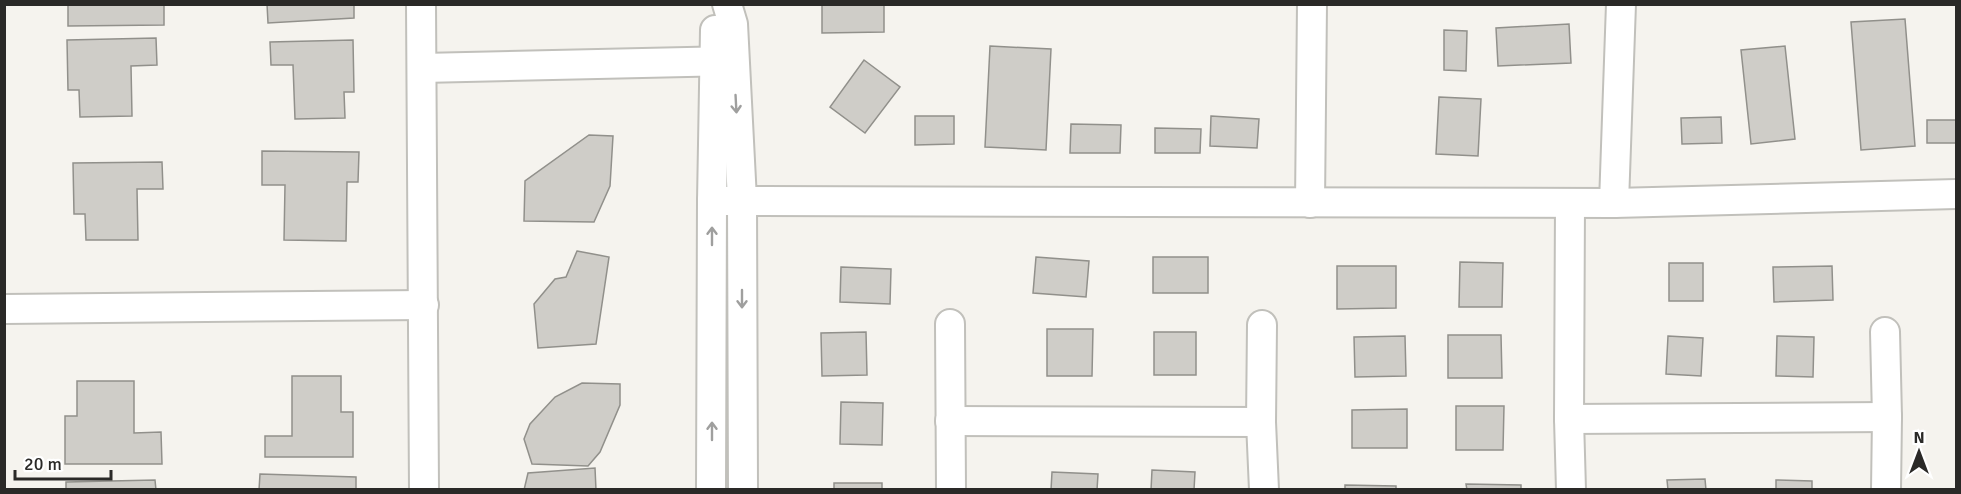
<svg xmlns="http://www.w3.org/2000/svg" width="1961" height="494" font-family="Signika,sans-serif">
  <rect width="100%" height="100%" fill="#f5f3ee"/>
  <g fill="#cfcdc8" stroke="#91908b" stroke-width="1.5">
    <polygon points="68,4 164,4 164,25 68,26"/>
    <polygon points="267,4 354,4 354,18 268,23"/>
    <polygon points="822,4 884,4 884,32 822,33"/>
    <polygon points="1905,19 1915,146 1861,150 1851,22"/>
    <polygon points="1569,24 1571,63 1498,66 1496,28"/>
    <polygon points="1444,30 1467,31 1466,71 1444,70"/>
    <polygon points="156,38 157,65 131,66 132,116 80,117 79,90 68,90 67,40"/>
    <polygon points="353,40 354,92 344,92 345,118 295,119 293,65 271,65 270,42"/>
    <polygon points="990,46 1051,49 1046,150 985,147"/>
    <polygon points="1785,46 1795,139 1751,144 1741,50"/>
    <polygon points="864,60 900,87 865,133 830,107"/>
    <polygon points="1439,97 1481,99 1478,156 1436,154"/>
    <polygon points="915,116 954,116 954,144 915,145"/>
    <polygon points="1211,116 1259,119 1257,148 1210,146"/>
    <polygon points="1721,117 1722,143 1682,144 1681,118"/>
    <rect x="1927" y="120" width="29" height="23"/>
    <polygon points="1071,124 1121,125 1120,153 1070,153"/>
    <polygon points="1155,128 1201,129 1200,153 1155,153"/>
    <polygon points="589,135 613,136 610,186 594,222 524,221 525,181"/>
    <polygon points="262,151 359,152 358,182 347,182 346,241 284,240 285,185 262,185"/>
    <polygon points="162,162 163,189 137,189 138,240 86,240 85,214 74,214 73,163"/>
    <polygon points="577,251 609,257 596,344 538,348 534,304 555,279 566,277"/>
    <polygon points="1036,257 1089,261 1086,297 1033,293"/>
    <rect x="1153" y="257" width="55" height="36"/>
    <polygon points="1460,262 1503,263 1502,307 1459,307"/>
    <rect x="1669" y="263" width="34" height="38"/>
    <polygon points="1337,266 1396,266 1396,308 1337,309"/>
    <polygon points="1832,266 1833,300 1774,302 1773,267"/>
    <polygon points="841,267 891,269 890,304 840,302"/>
    <polygon points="1047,329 1093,329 1092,376 1047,376"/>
    <polygon points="866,332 867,375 822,376 821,333"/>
    <rect x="1154" y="332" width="42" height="43"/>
    <polygon points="1448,335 1501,335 1502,378 1448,378"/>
    <polygon points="1405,336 1406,376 1355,377 1354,337"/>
    <polygon points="1668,336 1703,338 1701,376 1666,374"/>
    <polygon points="1777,336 1814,337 1813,377 1776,376"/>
    <polygon points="292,376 341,376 341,412 353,412 353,457 265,457 265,436 292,436"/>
    <polygon points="77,381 134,381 134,433 161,432 162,464 65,464 65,416 77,416"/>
    <polygon points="582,383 620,384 620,405 600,452 588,466 532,464 524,439 530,424 555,397"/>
    <polygon points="841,402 883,403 882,445 840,444"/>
    <polygon points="1456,406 1504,406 1503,450 1456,450"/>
    <polygon points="1407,409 1407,448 1352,448 1352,410"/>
    <polygon points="595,468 596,490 524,490 528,473"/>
    <polygon points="1152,470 1195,472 1194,490 1151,490"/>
    <polygon points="1052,472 1098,474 1097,490 1051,490"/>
    <polygon points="260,474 356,477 356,490 259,490"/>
    <polygon points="1705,479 1706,490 1668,490 1667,480"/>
    <polygon points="155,480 156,490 66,490 66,482"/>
    <polygon points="1776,480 1812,481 1812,490 1776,490"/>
    <rect x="834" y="483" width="48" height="7"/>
    <polygon points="1466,484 1521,485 1521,490 1467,490"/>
    <polygon points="1345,485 1396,486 1396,490 1345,490"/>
  </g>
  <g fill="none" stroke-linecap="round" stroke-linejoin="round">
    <defs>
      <g id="minor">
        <polyline points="421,4 424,490"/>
        <polyline points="727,4 733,24 742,200 743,490"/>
        <polyline points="422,68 732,61"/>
        <polyline points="712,201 1614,203 1956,194"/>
        <polyline points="1310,203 1312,4"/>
        <polyline points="1570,203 1569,419 1571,490"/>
        <polyline points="1614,203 1621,4"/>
        <polyline points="4,309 424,305"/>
        <polyline points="950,324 951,490"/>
        <polyline points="1262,325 1261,422 1264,490"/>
        <polyline points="1885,332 1887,417 1886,490"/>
        <polyline points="1569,419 1887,417"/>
        <polyline points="950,421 1261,422"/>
        <polyline points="711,490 712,201 715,30"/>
      </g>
    </defs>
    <use href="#minor" stroke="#c1c0bb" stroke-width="32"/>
    <use href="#minor" stroke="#fff" stroke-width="28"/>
  </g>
  <defs><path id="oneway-shaft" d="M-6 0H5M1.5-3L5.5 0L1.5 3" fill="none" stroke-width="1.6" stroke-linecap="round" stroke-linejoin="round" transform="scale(1.5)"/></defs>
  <g stroke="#9f9f9e">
    <use href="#oneway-shaft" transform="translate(736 104) rotate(87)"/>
    <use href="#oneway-shaft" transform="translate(712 236) rotate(-90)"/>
    <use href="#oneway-shaft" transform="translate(742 299) rotate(90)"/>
    <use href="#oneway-shaft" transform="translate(712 431) rotate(-90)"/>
  </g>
  <rect width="1961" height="494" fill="none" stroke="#2a2927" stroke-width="12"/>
  <g transform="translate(1919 452)" stroke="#ffffff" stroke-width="4.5" paint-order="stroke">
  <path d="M0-4.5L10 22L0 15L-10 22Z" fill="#2a2927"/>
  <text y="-9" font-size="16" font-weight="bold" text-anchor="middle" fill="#2a2927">N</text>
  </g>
  <path d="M15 470v9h96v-9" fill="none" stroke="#2a2927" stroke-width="3"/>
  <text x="24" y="470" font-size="18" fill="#2a2927" stroke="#ffffff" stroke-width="4.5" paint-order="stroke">20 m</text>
</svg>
